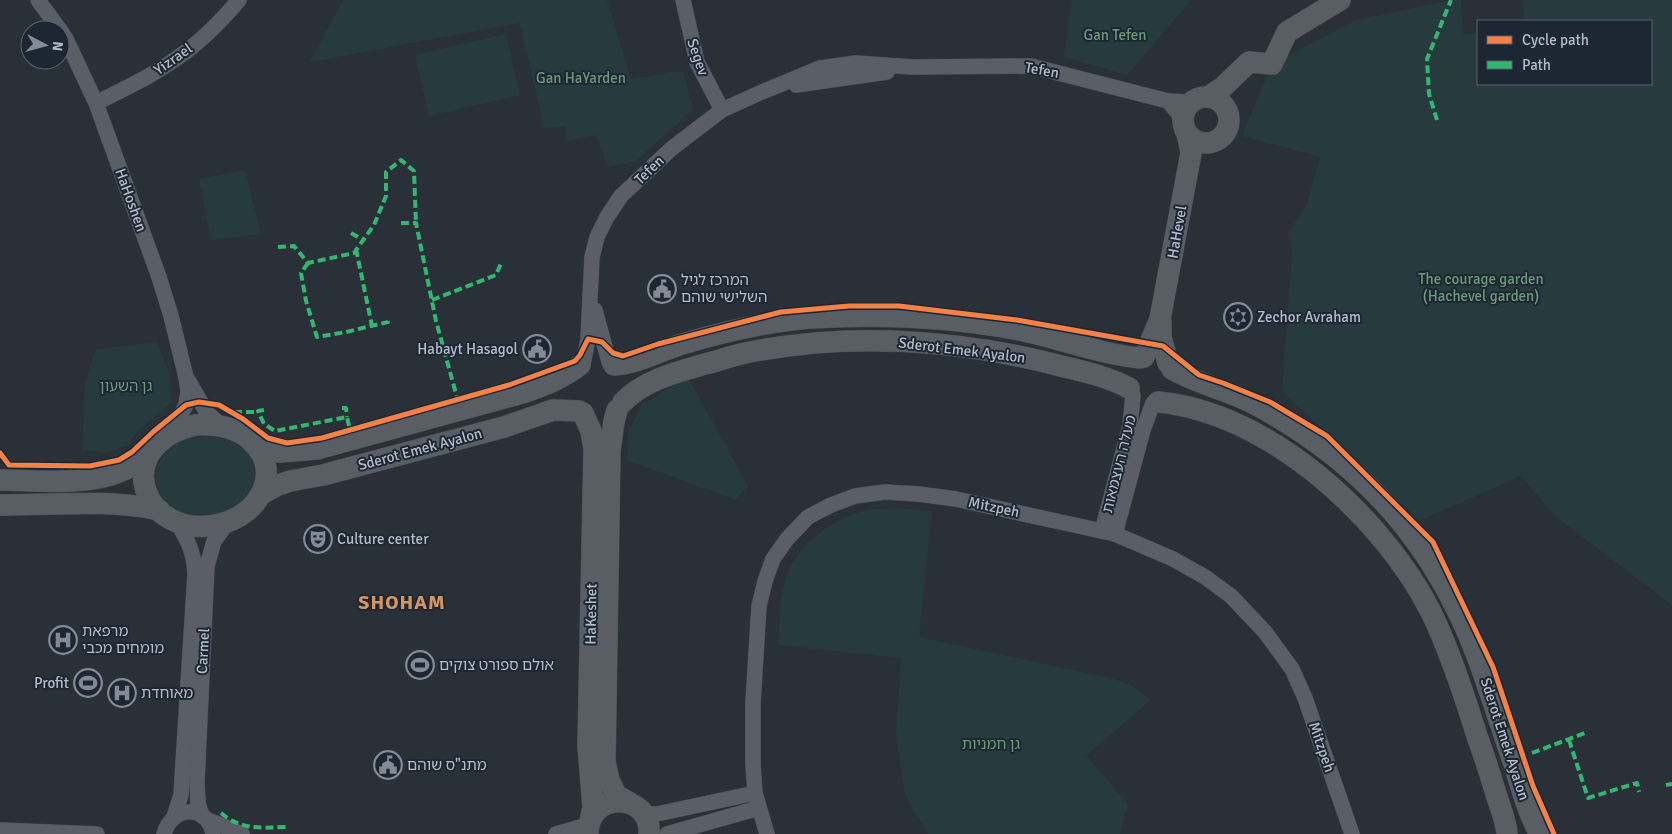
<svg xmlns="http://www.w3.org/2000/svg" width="1672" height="834" font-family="Signika,'Noto Sans Hebrew',sans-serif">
  <rect width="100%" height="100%" fill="#2a3038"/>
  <g fill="#273a3e">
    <polygon points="343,0 607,0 631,79 683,71 693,110 636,161 608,167 596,135 567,141 565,126 542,128 540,109 520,23 310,62"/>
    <polygon points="1072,0 1191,0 1127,75 1064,57"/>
    <polygon points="1452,0 1461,0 1463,34 1478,33 1478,84 1651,84 1651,21 1524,21 1522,0 1672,0 1672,605 1555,516 1521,476 1419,521 1282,391 1292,254 1288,233 1306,207 1320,157 1242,136 1272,64 1356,20"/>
    <polygon points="506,34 520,95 429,116 415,55"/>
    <polygon points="245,170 261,234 211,240 199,179"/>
    <polygon points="157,342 169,373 172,402 141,428 128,445 105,453 82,450 85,382 96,349"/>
    <polygon points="689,379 748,486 736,500 627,460 629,430 642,404 678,383"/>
    <path d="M 208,436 C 291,445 251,531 187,514 C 152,504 144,464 175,444 C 185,438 197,437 208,436 Z"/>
    <path d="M 896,508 L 932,511 L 919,637 L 1110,678 L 1129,684 L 1151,700 L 1086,756 L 1128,804 L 1120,834 L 928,834 L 905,795 L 896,734 L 901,658 L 778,645 C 780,621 779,595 788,573 C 800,542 831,521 862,511 C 872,508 886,509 896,508 Z"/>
  </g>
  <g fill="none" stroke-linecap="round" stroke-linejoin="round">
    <defs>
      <g id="street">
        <polyline points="38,0 60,30"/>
        <polyline points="683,0 697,62 722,110"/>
        <polyline points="60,30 66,39 96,103 159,277 171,316 186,377 188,391 186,405 170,434"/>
        <polyline points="796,85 887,72"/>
        <polyline points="1168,101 1183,119"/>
        <path d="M 96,103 C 124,89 152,76 177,58 C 201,42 221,21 239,0"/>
        <polyline points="595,310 609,362"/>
        <polyline points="583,364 588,339 592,257 597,237 607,217 621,196 671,149 722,110 762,92 820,68 856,63 913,67 1031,66 1168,101 1191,102"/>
        <polyline points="188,380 207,413 222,426"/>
        <polyline points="1102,531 1130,426 1133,395"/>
        <polyline points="1115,534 1143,430 1153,403"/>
        <polyline points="643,814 657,814 755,793"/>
        <polyline points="202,816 198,803 197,782 207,566 214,541 229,521"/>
        <path d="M 174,817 L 181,795 L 182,779 L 195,574 C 194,552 188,541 177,522"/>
        <polyline points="208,820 242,834"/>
        <polyline points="0,830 97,834"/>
        <path d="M 164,834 C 172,805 208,804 213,834"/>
        <polyline points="556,834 584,826 589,823"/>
        <polyline points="667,834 759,808"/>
        <polyline points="767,834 755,793 753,765 753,703 759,606 765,581 773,559 787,539 808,517 831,505 855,496 885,492 918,494 956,499 1115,534 1173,559 1205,577 1231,596 1265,632 1292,669 1305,698 1352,834"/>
      </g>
      <g id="secondary">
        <circle cx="1206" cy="120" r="23"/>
        <polyline points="1208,97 1223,87 1249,62 1272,64 1287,32 1340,0"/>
        <polyline points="1161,322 1161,337 1168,363"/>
        <polyline points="1144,357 1160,319 1191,153 1187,133"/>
        <path d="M 614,365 C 636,364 658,352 679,345 C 722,332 767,321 812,318 C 881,314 950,317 1019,330 C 1059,338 1099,354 1140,358"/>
        <path d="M 1172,369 C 1201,386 1234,391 1262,408 C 1366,466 1435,545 1477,656 C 1491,693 1502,730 1515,767 C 1522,790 1528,813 1540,834"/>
        <path d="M 623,402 C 644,380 677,372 705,364 C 718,361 731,356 745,353 C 847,332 956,339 1057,365 C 1081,371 1107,376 1129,388"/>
        <path d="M 1158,402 C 1268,412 1382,516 1431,612 C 1450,651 1464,694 1477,736 C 1484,755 1490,774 1496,794 C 1500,807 1506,820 1507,834"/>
        <polyline points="617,410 614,421 610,451 605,762 609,780 616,795 630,803"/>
        <polyline points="583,413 591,431 594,449 588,746 593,807 591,817"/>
        <path d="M 195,425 C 214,424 234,426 249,439 C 285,470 260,515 220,524 C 143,543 107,446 195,425 Z"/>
        <path d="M 257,446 L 280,452 L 317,449 L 526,392 C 545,385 563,378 580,365"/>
        <path d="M 0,480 C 51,480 110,491 151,452"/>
        <polyline points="262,494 276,486 290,481 323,475 504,427 553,410 579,411"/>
        <path d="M 0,505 C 52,505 109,499 159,510"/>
        <path d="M 588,834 C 588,790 652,792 649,834"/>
      </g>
    </defs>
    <use href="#street" stroke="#484c53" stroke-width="16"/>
    <use href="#secondary" stroke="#484c53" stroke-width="22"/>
    <use href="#street" stroke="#5a5e66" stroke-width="15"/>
    <use href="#secondary" stroke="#595d64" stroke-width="21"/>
    <g stroke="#33b770" stroke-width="4" stroke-dasharray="8 4" stroke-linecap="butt">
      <polyline points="1437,120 1429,94 1427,59 1451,0"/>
      <polyline points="401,223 416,223 436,321 458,401"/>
      <polyline points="351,233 363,240"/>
      <polyline points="278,247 294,246 308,263 354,253 374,225 386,196 386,172 401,160 414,171 416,223"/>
      <polyline points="356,249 372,326"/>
      <polyline points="308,263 301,273 306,301 317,337 346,332 388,322 388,321"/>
      <polyline points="432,300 496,275 502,261"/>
      <polyline points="342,408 346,408 347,417"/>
      <polyline points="264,410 258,411 264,424 275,431 347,417 350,430"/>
      <polyline points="234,412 254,412"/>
      <polyline points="1569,740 1588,798 1637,783 1639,792"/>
      <polyline points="1532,753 1585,733"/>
      <polyline points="1666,785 1672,784"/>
      <path d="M 221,813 C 241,830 261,828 286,827"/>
    </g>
    <defs>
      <polyline id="cycleway" points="0,453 9,465 90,466 119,460 132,452 153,432 186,405 199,402 219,405 243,419 268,438 287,443 322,438 509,385 575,361 580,355 588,339 602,342 613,353 623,356 658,344 781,312 849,306 899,306 1017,320 1163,346 1199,375 1223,383 1270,402 1327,436 1433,542 1493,667 1533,786 1554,834"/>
    </defs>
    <use href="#cycleway" stroke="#1d2633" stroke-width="8"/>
    <use href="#cycleway" stroke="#f48246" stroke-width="5"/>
  </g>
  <defs>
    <symbol id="civic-ring" viewBox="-11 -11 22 22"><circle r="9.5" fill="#1d2633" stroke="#848b96" stroke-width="1.5"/><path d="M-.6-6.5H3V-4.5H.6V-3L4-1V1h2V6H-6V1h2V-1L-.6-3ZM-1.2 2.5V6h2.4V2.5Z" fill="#848b96"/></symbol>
    <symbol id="synagogue-ring" viewBox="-11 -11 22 22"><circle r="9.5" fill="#1d2633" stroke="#848b96" stroke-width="1.5"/><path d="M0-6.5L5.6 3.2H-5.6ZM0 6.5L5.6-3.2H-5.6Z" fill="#848b96"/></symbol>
    <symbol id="theatre-ring" viewBox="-11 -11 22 22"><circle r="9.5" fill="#1d2633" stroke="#848b96" stroke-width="1.5"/><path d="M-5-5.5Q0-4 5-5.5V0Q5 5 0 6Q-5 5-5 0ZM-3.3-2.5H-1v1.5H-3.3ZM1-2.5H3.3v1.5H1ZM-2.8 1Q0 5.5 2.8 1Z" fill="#848b96"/></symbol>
    <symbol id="hospital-ring" viewBox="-11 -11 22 22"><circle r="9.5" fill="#1d2633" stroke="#848b96" stroke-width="1.5"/><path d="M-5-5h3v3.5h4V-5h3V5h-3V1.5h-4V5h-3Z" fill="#848b96"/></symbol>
    <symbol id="stadium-ring" viewBox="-11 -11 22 22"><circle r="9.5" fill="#1d2633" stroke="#848b96" stroke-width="1.5"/><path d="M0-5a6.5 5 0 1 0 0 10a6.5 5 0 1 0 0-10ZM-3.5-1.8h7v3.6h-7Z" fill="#848b96"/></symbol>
  </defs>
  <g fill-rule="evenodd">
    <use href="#civic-ring" x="646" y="273" width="32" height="32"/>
    <use href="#synagogue-ring" x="1222" y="301" width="32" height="32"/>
    <use href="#civic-ring" x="521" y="333" width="32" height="32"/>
    <use href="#theatre-ring" x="302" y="523" width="32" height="32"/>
    <use href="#hospital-ring" x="47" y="624" width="32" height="32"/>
    <use href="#stadium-ring" x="404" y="649" width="32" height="32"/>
    <use href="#stadium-ring" x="72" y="667" width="32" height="32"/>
    <use href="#hospital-ring" x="106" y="677" width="32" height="32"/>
    <use href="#civic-ring" x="372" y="749" width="32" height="32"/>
  </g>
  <g text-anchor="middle" stroke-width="4" stroke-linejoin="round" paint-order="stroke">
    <g font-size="15" fill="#6b9a76" stroke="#1d2633">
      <text x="1115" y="40">Gan Tefen</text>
      <text x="581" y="83">Gan HaYarden</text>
      <text x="1481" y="284">The courage garden<tspan x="1481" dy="17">(Hachevel garden)</tspan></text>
      <text x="126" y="391">גן השעון</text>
      <text x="991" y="749">גן חמניות</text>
    </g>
    <g font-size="15" fill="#b4bcc9" stroke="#1d2633">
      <text transform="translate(698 57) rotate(71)" y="5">Segev</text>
      <text transform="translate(173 59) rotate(-35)" y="5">Yizrael</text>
      <text transform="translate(1042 70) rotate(10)" y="5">Tefen</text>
      <text transform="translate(649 170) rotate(-44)" y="5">Tefen</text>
      <text transform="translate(131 200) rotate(70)" y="5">HaHoshen</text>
      <text transform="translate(1177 232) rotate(-80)" y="5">HaHevel</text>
      <text transform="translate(962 350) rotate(7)" y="5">Sderot Emek Ayalon</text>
      <text transform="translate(420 449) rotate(-15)" y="5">Sderot Emek Ayalon</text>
      <text transform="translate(1119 464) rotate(-76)" y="5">מעלה העצמאות</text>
      <text transform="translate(994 507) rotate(12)" y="5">Mitzpeh</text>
      <text transform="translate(591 614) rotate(-89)" y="5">HaKeshet</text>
      <text transform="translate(203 651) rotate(-87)" y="5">Carmel</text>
      <text transform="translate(1505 739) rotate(72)" y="5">Sderot Emek Ayalon</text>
      <text transform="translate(1322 747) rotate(71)" y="5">Mitzpeh</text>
    </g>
    <g font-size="15" fill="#b4bcc9" stroke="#1d2633" text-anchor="start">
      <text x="681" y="285">המרכז לגיל<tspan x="681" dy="17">השלישי שוהם</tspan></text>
      <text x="1257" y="322">Zechor Avraham</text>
      <text x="518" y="354" text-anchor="end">Habayt Hasagol</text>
      <text x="337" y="544">Culture center</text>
      <text x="82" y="636">מרפאת<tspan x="82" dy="17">מומחים מכבי</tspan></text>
      <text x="439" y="670">אולם ספורט צוקים</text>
      <text x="69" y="688" text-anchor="end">Profit</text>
      <text x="141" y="698">מאוחדת</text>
      <text x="407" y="770">מתנ"ס שוהם</text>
    </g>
    <g font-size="20" font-weight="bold" letter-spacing="1" fill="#d59563" stroke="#1d2633">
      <text x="402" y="609">SHOHAM</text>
    </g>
  </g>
  <rect x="1477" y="20" width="175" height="65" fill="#1d2633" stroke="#59626f"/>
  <rect x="1487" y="36" width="25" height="8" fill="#f48246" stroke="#59626f"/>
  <text x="1522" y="45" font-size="15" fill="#b4bcc9">Cycle path</text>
  <rect x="1487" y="61" width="25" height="8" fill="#33b770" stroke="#59626f"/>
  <text x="1522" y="70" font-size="15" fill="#b4bcc9">Path</text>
  <g transform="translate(45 45) rotate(96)"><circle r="24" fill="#1d2633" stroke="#59626f"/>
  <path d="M0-4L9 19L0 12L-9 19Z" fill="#848b96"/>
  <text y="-8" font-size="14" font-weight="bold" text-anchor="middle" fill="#b4bcc9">N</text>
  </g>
</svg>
